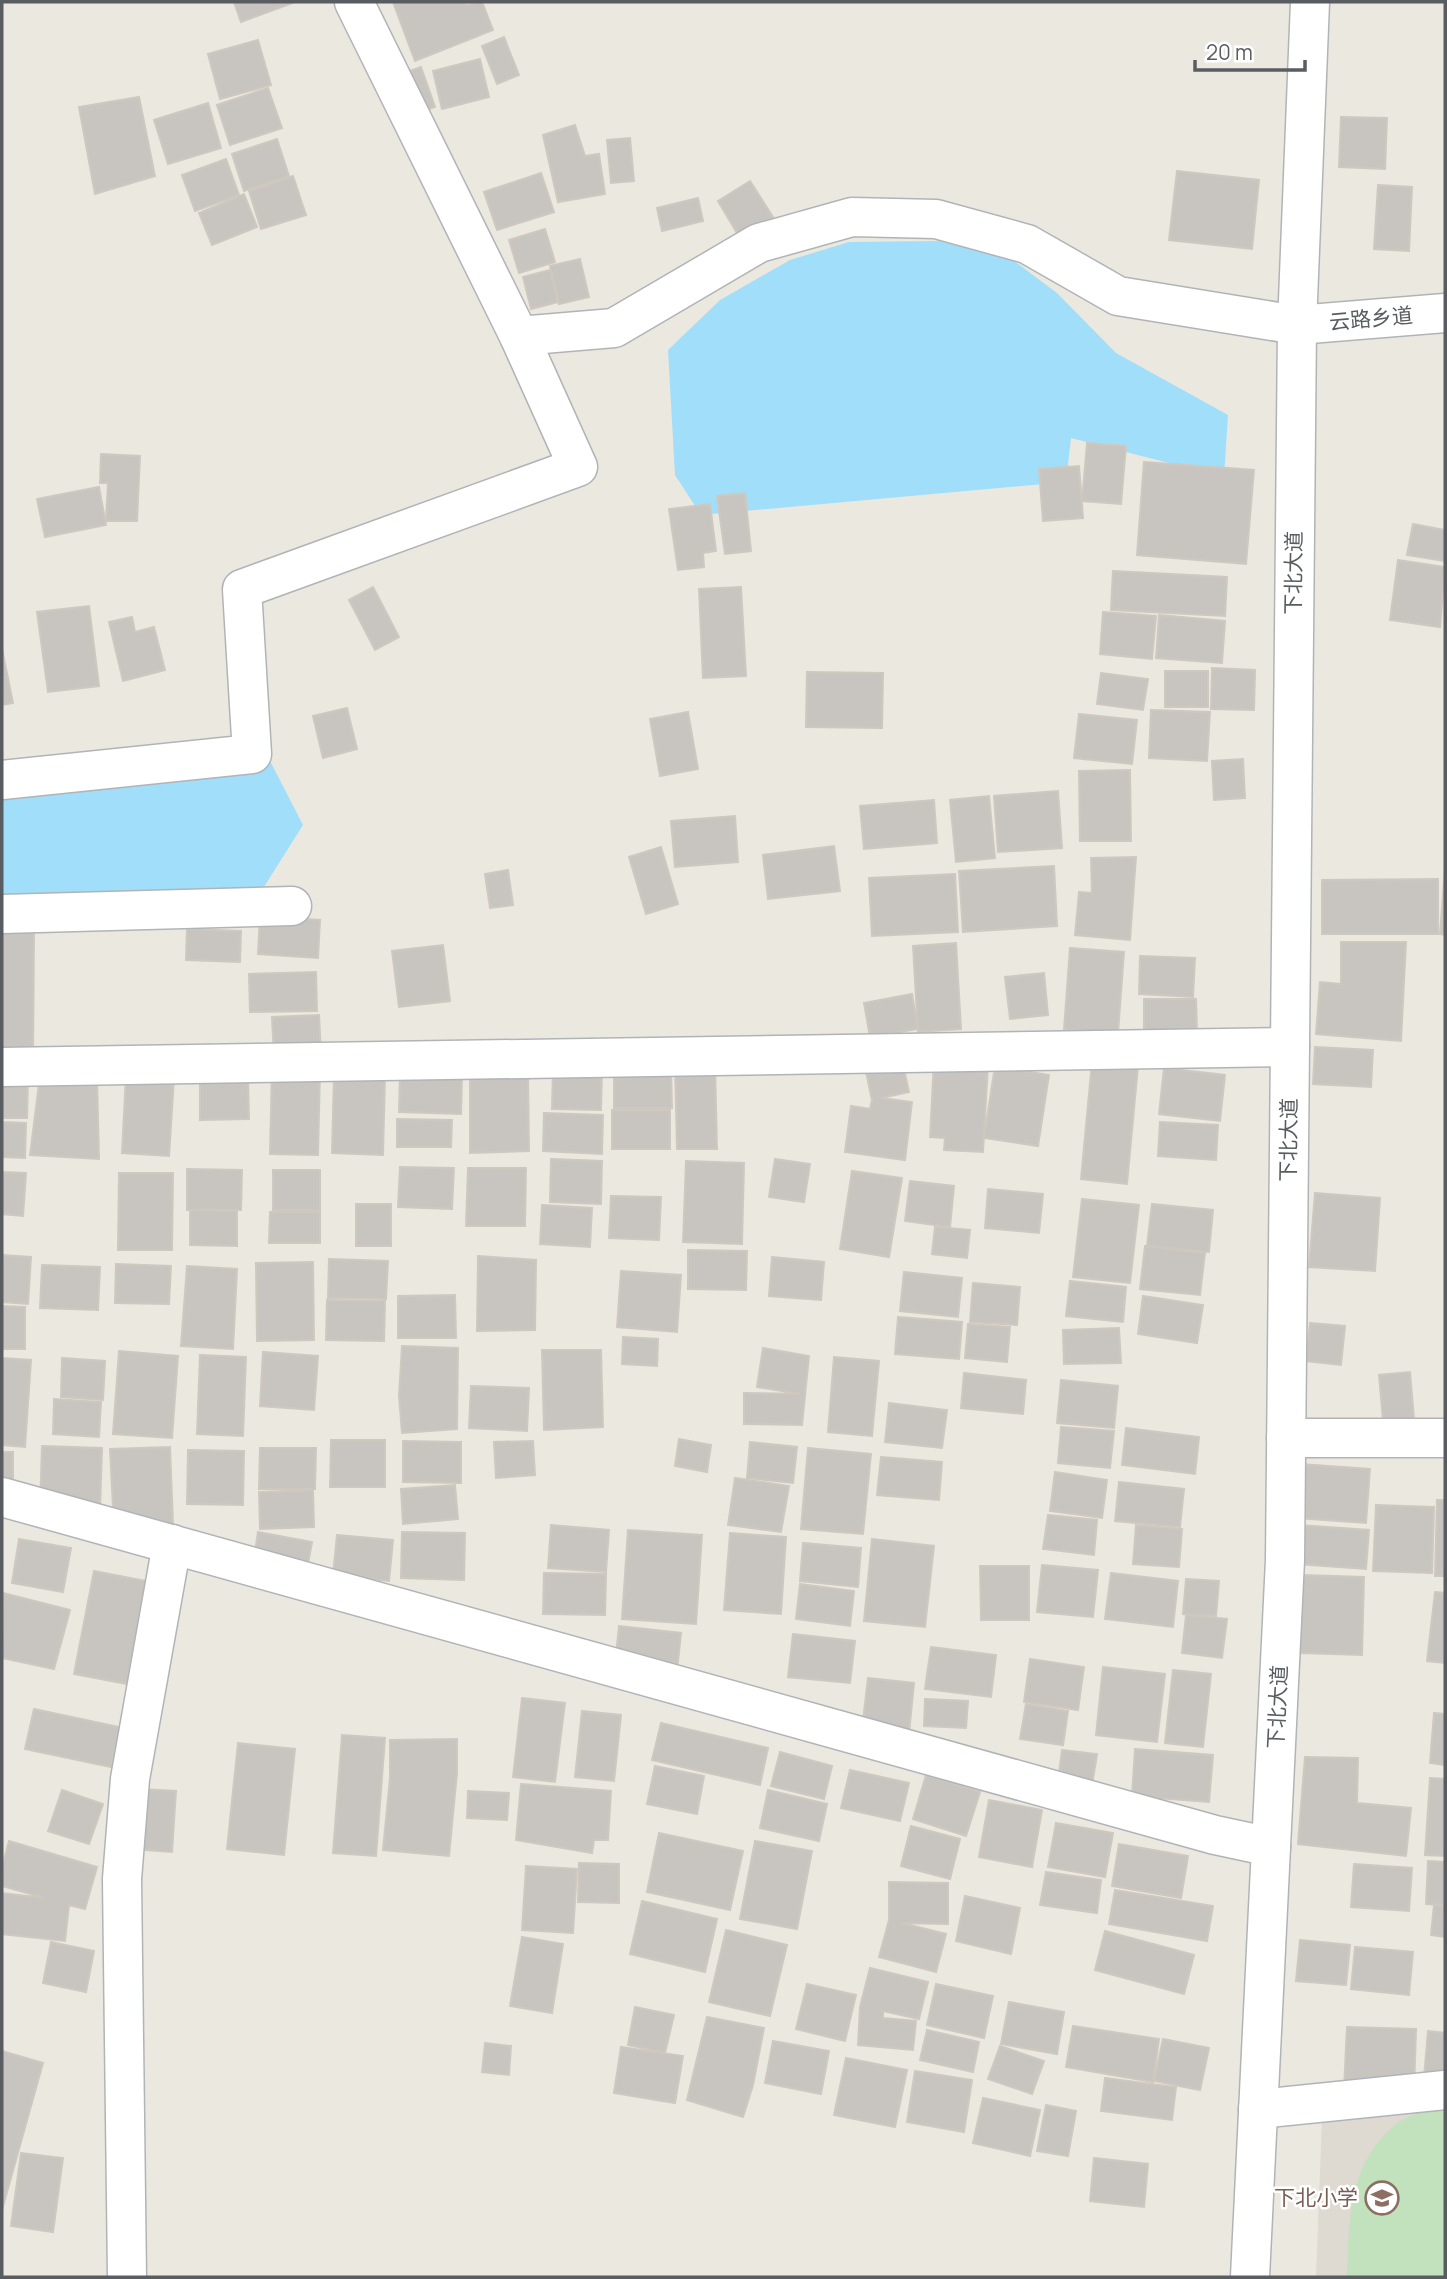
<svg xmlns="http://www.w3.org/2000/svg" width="1447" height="2279" font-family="Manrope,'Noto Sans SC',sans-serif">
  <rect width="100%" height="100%" fill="#ebe8e0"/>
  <polygon fill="#ded9d1" points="1445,2103 1445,2277 1316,2277 1322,2119"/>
  <path fill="#c1e2bd" d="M 1438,2106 L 1445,2106 L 1445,2277 L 1347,2277 C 1350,2220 1347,2162 1398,2123 C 1408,2115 1426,2111 1438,2106 Z"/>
  <g fill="#a1defa">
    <polygon points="939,241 1013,260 1057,293 1116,353 1228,415 1224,477 1071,438 1066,482 701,515 675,475 668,350 720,300 790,260 849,242"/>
    <polygon points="269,759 303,825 262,890 2,897 2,797"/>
  </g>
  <g fill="#c8c5c0" stroke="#cfc8bf" stroke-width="2">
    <polygon points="234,2 295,2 241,22"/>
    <polygon points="393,2 464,2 466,5 482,2 493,30 415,61"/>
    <polygon points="504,37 519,75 497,84 482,46"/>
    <polygon points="258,40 271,85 220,99 208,54"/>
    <polygon points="480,59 489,97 442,109 433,71"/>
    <polygon points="421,67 435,107 395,121 381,81"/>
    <polygon points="268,88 282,128 230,145 217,105"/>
    <polygon points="139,97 155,176 95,194 79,107"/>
    <polygon points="208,103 221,148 168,164 154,120"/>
    <polygon points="1341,117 1387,118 1385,169 1339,167"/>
    <polygon points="575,125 585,156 599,154 605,194 558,202 543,135"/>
    <polygon points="630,138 634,181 611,183 607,140"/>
    <polygon points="277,139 289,176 244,191 232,154"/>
    <polygon points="226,159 239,195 195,211 182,175"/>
    <polygon points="1177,171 1259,180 1252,249 1169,240"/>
    <polygon points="541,173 554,212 497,230 484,192"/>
    <polygon points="293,176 306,215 261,229 249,191"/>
    <polygon points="750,181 773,217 740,238 718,201"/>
    <polygon points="1378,185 1412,187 1409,251 1374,249"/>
    <polygon points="244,194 257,227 212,245 199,213"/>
    <polygon points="698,198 703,221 662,231 657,208"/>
    <polygon points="545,229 555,262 519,273 509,240"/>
    <polygon points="580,259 589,297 559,304 550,266"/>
    <polygon points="550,270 558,302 531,309 523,277"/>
    <polygon points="1087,443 1126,446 1121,504 1082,501"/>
    <polygon points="101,454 140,456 137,521 106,521 108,483 100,483"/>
    <polygon points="1144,462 1254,470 1246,564 1137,555"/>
    <polygon points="1079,466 1083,518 1043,521 1039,469"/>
    <polygon points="99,487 106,525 45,537 37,499"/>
    <polygon points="745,493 751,551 725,554 717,496"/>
    <polygon points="710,504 716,551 703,553 704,567 678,570 669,509"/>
    <polygon points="1413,524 1445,530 1445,561 1407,555"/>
    <polygon points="1398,560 1445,567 1440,627 1390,620"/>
    <polygon points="1113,571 1227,577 1225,616 1111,610"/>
    <polygon points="373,587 399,637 375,650 349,600"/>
    <polygon points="741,587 746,676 703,678 699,589"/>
    <polygon points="89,606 99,686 48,692 37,612"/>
    <polygon points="1103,612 1156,616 1152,659 1100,654"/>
    <polygon points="1159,615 1225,621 1222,663 1156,658"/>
    <polygon points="132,617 135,632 154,627 165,670 123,681 109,622"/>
    <polygon points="2,649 13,703 2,705"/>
    <polygon points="1212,668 1255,670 1254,710 1211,709"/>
    <rect x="1165" y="671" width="43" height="36"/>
    <polygon points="807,672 883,673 882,728 806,727"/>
    <polygon points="1101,673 1148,679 1143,710 1097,704"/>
    <polygon points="347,708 357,749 323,758 313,716"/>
    <polygon points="1151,710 1210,712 1207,761 1149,758"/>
    <polygon points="688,712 698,769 660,776 650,719"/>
    <polygon points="1079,714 1137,720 1132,764 1074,758"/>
    <polygon points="1243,759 1245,798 1214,800 1212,761"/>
    <polygon points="1130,770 1131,841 1080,841 1079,771"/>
    <polygon points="1058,791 1062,848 998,852 994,796"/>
    <polygon points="989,796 995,858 956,862 950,800"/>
    <polygon points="934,800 937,843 864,849 860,806"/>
    <polygon points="735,816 738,862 675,867 671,821"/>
    <polygon points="834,846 840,891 768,899 763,855"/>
    <polygon points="661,847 678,904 646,914 629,857"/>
    <polygon points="1136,857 1130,940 1075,935 1079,892 1092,893 1091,858"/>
    <polygon points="1054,866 1057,926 963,932 959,871"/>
    <polygon points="1445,869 1445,935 1440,934"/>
    <polygon points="508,870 513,905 490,908 485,874"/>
    <polygon points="955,874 958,932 872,936 869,878"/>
    <polygon points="1438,879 1438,934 1322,934 1322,880"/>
    <polygon points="260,916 320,920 318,958 258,954"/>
    <polygon points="2,928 34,928 33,1054 2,1054"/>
    <polygon points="187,929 241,931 240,962 186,960"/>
    <polygon points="1341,942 1406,942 1401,1041 1316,1034 1320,982 1341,984"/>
    <polygon points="956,943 961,1029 918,1032 913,946"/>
    <polygon points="443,945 450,1001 399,1007 392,951"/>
    <polygon points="1070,948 1124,952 1118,1033 1064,1029"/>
    <polygon points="1140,956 1195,958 1193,997 1139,994"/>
    <polygon points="316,972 317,1011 250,1012 249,974"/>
    <polygon points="1044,973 1048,1015 1010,1019 1005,977"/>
    <polygon points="912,994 918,1029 870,1037 864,1003"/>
    <polygon points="1144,999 1196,999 1197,1030 1144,1031"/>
    <polygon points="319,1015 321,1054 274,1056 272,1017"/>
    <polygon points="1315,1047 1373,1050 1371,1087 1313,1084"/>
    <polygon points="902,1060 909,1092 881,1098 912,1102 905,1160 845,1152 851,1106 870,1109 872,1100 865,1067"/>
    <polygon points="934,1061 988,1064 983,1152 944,1150 945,1138 930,1137"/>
    <polygon points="1092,1062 1138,1066 1127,1184 1081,1179"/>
    <polygon points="675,1065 715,1065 717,1149 677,1149"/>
    <polygon points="995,1066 1049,1075 1038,1146 984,1138"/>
    <polygon points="272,1068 320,1070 318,1155 270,1154"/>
    <polygon points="1164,1068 1225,1075 1220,1121 1159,1114"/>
    <polygon points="553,1070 602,1071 601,1110 552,1109"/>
    <polygon points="671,1072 672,1108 614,1108 614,1073"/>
    <polygon points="400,1073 462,1075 461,1114 399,1112"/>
    <polygon points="470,1073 528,1074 529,1151 470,1153"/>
    <polygon points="334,1074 385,1075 383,1155 332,1153"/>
    <polygon points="126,1075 174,1078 169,1156 122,1153"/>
    <polygon points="40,1076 97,1079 99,1159 30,1155"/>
    <polygon points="248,1078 249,1119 200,1120 200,1079"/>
    <polygon points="2,1079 28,1080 27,1118 2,1118"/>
    <rect x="612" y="1110" width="58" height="39"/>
    <polygon points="544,1113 603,1115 602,1154 543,1151"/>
    <polygon points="397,1119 452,1120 451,1147 397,1147"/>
    <polygon points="2,1122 26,1123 25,1158 2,1157"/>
    <polygon points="1160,1122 1218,1125 1216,1160 1158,1156"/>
    <polygon points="551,1159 602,1161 601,1204 550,1202"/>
    <polygon points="775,1159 810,1164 804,1202 769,1197"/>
    <polygon points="686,1161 744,1163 742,1244 683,1242"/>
    <polygon points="400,1167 454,1168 452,1209 398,1207"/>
    <polygon points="468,1168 526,1168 525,1226 466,1226"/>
    <polygon points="187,1169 242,1170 241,1210 187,1210"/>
    <rect x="273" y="1170" width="47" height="40"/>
    <polygon points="852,1171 902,1178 889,1257 840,1249"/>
    <polygon points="2,1172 26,1173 23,1216 2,1214"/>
    <polygon points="119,1173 173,1173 172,1250 118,1250"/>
    <polygon points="910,1181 954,1186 950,1227 905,1221"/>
    <polygon points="988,1189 1043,1194 1039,1233 985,1228"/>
    <polygon points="1315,1193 1380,1198 1375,1271 1309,1267"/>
    <polygon points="611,1196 661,1197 659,1240 609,1238"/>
    <polygon points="1082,1199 1139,1205 1130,1283 1073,1277"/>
    <rect x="356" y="1204" width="35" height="42"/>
    <polygon points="1152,1204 1213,1210 1209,1252 1147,1246"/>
    <polygon points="542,1205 592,1208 590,1247 540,1244"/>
    <polygon points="190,1210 237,1211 237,1246 190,1245"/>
    <polygon points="270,1212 320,1212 320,1243 269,1243"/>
    <polygon points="935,1227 970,1230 967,1258 932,1254"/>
    <polygon points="1145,1246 1205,1253 1200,1295 1140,1289"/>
    <polygon points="688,1250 747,1251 746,1290 688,1289"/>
    <polygon points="2,1255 31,1257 28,1304 2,1302"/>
    <polygon points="478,1256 536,1260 535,1330 477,1331"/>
    <polygon points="772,1257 824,1262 821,1300 769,1296"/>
    <polygon points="329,1259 388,1261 386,1299 328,1298"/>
    <polygon points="313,1262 314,1340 257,1341 256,1263"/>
    <polygon points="116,1264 171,1266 169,1304 115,1303"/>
    <polygon points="42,1265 100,1267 98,1310 40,1308"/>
    <polygon points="187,1266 237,1269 233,1349 181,1346"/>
    <polygon points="621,1271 681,1275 677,1332 617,1327"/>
    <polygon points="904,1272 962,1278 958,1317 900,1311"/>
    <polygon points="1070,1281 1126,1287 1123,1322 1066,1316"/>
    <polygon points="973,1283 1020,1287 1017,1325 970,1322"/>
    <polygon points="455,1295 456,1338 398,1338 398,1296"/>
    <polygon points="1143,1296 1203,1305 1197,1343 1138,1334"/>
    <polygon points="327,1300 385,1301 384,1341 326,1340"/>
    <polygon points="2,1306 25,1307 25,1349 2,1349"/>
    <polygon points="898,1317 962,1322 959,1359 895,1354"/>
    <polygon points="1310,1323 1345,1326 1341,1365 1306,1361"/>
    <polygon points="968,1324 1010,1327 1007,1362 965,1358"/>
    <polygon points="1119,1328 1121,1363 1064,1364 1063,1330"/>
    <polygon points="623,1337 658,1339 657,1366 622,1364"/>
    <polygon points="402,1346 458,1348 457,1429 402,1433 399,1396"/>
    <polygon points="763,1348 809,1356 802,1425 744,1424 744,1393 800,1394 757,1387"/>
    <polygon points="542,1350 601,1350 603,1427 544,1430"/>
    <polygon points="119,1351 178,1356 172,1438 113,1434"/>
    <polygon points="263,1352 318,1356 314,1410 260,1406"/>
    <polygon points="200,1355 246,1357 243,1436 197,1434"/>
    <polygon points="834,1357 879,1361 872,1436 828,1432"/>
    <polygon points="2,1358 31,1360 25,1447 2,1445"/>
    <polygon points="62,1358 105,1361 103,1400 61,1397"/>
    <polygon points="1410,1372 1414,1419 1383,1421 1379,1375"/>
    <polygon points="964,1373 1026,1380 1023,1414 961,1408"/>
    <polygon points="1061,1380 1118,1386 1114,1428 1057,1423"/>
    <polygon points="471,1386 529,1388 527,1431 469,1428"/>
    <polygon points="54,1399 101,1402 99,1437 53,1434"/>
    <polygon points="889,1403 947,1410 942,1448 885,1442"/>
    <polygon points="1061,1427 1114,1431 1110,1468 1058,1463"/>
    <polygon points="1126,1428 1199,1437 1195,1474 1122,1465"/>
    <polygon points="679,1439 711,1445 707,1472 675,1466"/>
    <polygon points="331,1440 385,1440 385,1487 330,1487"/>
    <polygon points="403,1441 461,1442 461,1483 403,1482"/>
    <polygon points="533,1441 535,1475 496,1478 494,1442"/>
    <polygon points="750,1442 797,1447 793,1483 747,1478"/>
    <polygon points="42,1446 102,1448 100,1510 40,1508"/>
    <polygon points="170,1447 173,1524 114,1527 110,1449"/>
    <polygon points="260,1448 316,1448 315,1489 259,1489"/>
    <polygon points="808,1448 871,1454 863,1534 801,1529"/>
    <polygon points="188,1450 244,1451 243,1505 187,1504"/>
    <polygon points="2,1452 13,1452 13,1483 2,1484"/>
    <polygon points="881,1457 942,1462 939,1500 877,1495"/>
    <polygon points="1300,1464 1370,1469 1366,1523 1296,1518"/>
    <polygon points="1055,1472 1107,1480 1102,1518 1050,1511"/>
    <polygon points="735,1478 789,1486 781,1532 728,1525"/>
    <polygon points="1119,1482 1184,1489 1180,1527 1115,1521"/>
    <polygon points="455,1485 458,1519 403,1524 401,1489"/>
    <polygon points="313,1490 314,1527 260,1529 259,1492"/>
    <polygon points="1437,1500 1445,1500 1445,1576 1435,1576"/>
    <polygon points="1376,1505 1434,1507 1432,1573 1373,1571"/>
    <polygon points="1048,1515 1097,1520 1094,1555 1043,1549"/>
    <polygon points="1285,1524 1369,1530 1366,1569 1283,1563"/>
    <polygon points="551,1525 609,1530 606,1572 548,1568"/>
    <polygon points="1136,1525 1182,1529 1179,1567 1133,1564"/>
    <polygon points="628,1530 702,1535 696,1624 622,1619"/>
    <polygon points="258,1532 312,1542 305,1580 252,1571"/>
    <polygon points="402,1532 465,1533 464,1580 401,1578"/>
    <polygon points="730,1533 786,1537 781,1614 724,1610"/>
    <polygon points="337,1535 393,1540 389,1581 333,1575"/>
    <polygon points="19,1539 71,1548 63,1592 12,1583"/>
    <polygon points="872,1539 934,1546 925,1627 864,1621"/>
    <polygon points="803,1543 861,1548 858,1587 800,1581"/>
    <polygon points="1042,1565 1098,1570 1093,1617 1037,1612"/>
    <polygon points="980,1566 1029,1566 1029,1620 981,1620"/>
    <polygon points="94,1571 146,1581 127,1684 74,1674"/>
    <polygon points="544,1573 606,1574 605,1615 543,1614"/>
    <polygon points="1111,1573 1178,1581 1173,1627 1105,1619"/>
    <polygon points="1301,1575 1364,1577 1362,1655 1300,1653"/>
    <polygon points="1186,1579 1219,1581 1216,1616 1183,1614"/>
    <polygon points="800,1584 854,1591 850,1626 796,1619"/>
    <polygon points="1435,1592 1445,1593 1445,1663 1427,1661"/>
    <polygon points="3,1593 70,1610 54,1669 2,1658"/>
    <polygon points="1186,1615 1227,1619 1222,1658 1182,1653"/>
    <polygon points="619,1626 681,1633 677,1671 615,1664"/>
    <polygon points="793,1634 855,1641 850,1683 788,1677"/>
    <polygon points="931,1647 996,1655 991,1697 925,1689"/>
    <polygon points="1030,1659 1084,1667 1078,1710 1024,1702"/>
    <polygon points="1103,1667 1165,1674 1157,1742 1096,1735"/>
    <polygon points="1173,1670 1211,1674 1203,1747 1165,1743"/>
    <polygon points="868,1678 914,1683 909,1734 862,1729"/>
    <polygon points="522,1698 565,1703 555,1782 513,1777"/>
    <polygon points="925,1699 968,1701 966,1728 924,1726"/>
    <polygon points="1026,1704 1068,1711 1063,1745 1020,1739"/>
    <polygon points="34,1709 119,1727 111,1767 25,1749"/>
    <polygon points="582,1711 621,1715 614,1781 575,1777"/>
    <polygon points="1434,1713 1445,1714 1445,1765 1430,1763"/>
    <polygon points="661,1723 768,1748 760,1785 652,1760"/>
    <polygon points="342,1735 385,1738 376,1856 333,1853"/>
    <polygon points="457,1739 457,1773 449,1856 383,1850 390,1778 390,1740"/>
    <polygon points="238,1743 295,1749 284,1855 227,1849"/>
    <polygon points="1135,1749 1213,1755 1209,1802 1132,1796"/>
    <polygon points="1062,1750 1097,1754 1092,1785 1058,1780"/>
    <polygon points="780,1752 832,1766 824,1799 771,1786"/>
    <polygon points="1305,1757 1358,1758 1357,1803 1411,1808 1406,1856 1298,1844"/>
    <polygon points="655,1766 704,1776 697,1814 647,1804"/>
    <polygon points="850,1770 909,1783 900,1821 841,1808"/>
    <polygon points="926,1775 980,1792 966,1836 913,1819"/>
    <polygon points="1430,1778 1445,1779 1445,1856 1425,1855"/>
    <polygon points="521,1784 611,1791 608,1840 594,1840 592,1853 516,1840"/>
    <polygon points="123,1788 176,1791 172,1852 118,1848"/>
    <polygon points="62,1790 103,1804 89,1844 48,1831"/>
    <polygon points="768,1790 827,1804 819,1841 760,1828"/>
    <polygon points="468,1791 509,1793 507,1820 467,1818"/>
    <polygon points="989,1800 1042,1810 1032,1867 979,1857"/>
    <polygon points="1056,1823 1113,1833 1105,1877 1048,1867"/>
    <polygon points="911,1826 960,1839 950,1879 901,1866"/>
    <polygon points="659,1833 743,1851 730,1910 647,1892"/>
    <polygon points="9,1841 97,1867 85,1909 69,1905 65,1941 2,1934 2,1893 45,1898 2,1886 2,1868"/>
    <polygon points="755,1841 812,1851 797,1929 740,1919"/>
    <polygon points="1119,1844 1188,1856 1181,1898 1112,1886"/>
    <polygon points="1428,1861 1445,1862 1445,1905 1426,1904"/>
    <polygon points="579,1863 619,1864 619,1903 578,1902"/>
    <polygon points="1354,1864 1412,1868 1409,1911 1351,1907"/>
    <polygon points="526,1866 577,1869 573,1933 522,1930"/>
    <polygon points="1046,1872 1101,1880 1097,1913 1040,1905"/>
    <polygon points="889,1882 948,1883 948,1924 902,1923 946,1934 936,1972 879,1957 889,1920"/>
    <polygon points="1115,1890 1213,1906 1207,1941 1109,1924"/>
    <polygon points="965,1896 1020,1908 1011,1954 956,1941"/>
    <polygon points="642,1901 717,1919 705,1972 630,1954"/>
    <polygon points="1434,1905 1445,1906 1445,1937 1431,1935"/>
    <polygon points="726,1930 787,1945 770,2016 709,2002"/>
    <polygon points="1105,1931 1194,1955 1184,1994 1095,1970"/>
    <polygon points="522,1937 563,1944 552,2013 510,2006"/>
    <polygon points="1300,1940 1350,1945 1346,1985 1296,1981"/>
    <polygon points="51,1942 94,1951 86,1992 43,1983"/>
    <polygon points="1355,1947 1413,1952 1409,1995 1351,1989"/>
    <polygon points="870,1968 928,1982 919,2019 883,2011 883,2018 916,2021 913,2050 858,2045 860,2007"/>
    <polygon points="807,1984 856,1995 845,2041 796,2029"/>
    <polygon points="936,1984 993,1996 984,2038 927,2025"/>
    <polygon points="1009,2002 1064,2012 1057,2054 1001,2044"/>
    <polygon points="635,2007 674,2015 665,2053 628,2045"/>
    <polygon points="707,2017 764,2028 753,2085 743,2117 687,2100"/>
    <polygon points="1073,2026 1159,2039 1153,2082 1066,2067"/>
    <polygon points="1347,2027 1416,2029 1414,2091 1344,2089"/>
    <polygon points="927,2030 979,2042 973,2072 920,2060"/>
    <polygon points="1428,2031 1445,2033 1445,2080 1424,2078"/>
    <polygon points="1163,2039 1209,2048 1200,2090 1154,2081"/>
    <polygon points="773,2041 829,2051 821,2094 765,2083"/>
    <polygon points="485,2043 511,2046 509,2075 482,2072"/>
    <polygon points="1000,2046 1044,2061 1032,2094 988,2079"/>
    <polygon points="621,2047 683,2056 675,2103 614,2093"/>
    <polygon points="2,2051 43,2063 2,2210"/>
    <polygon points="846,2058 907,2070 895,2127 834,2115"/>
    <polygon points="915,2071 972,2080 964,2132 907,2122"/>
    <polygon points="1105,2078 1176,2087 1172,2120 1101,2111"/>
    <polygon points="983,2098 1040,2110 1030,2156 973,2143"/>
    <polygon points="1046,2105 1076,2111 1068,2156 1037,2151"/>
    <polygon points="21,2153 63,2158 53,2232 11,2226"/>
    <polygon points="1094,2158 1148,2164 1144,2207 1090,2201"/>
  </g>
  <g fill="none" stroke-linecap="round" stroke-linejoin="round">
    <defs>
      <g id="minor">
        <polyline points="354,2 519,336 614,328 759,243 852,217 936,219 1027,244 1118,296 1297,325 1445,313"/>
        <polyline points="2,780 252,754 242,589 578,467 519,336"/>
        <polyline points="2,914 292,906"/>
        <polyline points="2,1067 1290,1047"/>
        <polyline points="1286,1438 1445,1438"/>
        <polyline points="2,1497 1215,1835 1271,1847"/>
        <polyline points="1258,2109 1445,2090"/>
        <polyline points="127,2277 122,1879 130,1779 172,1544"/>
        <polyline points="1250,2277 1285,1560 1297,325 1310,2"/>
      </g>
    </defs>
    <use href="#minor" stroke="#b1b4b7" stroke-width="41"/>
    <use href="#minor" stroke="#fff" stroke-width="38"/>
  </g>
  <defs>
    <symbol id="school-ring" viewBox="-11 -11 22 22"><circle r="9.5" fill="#fff" stroke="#8d6e63" stroke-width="1.5"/><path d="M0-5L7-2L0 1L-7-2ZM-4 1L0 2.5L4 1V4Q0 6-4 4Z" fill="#8d6e63"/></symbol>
  </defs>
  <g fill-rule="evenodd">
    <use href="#school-ring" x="1363" y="2179" width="38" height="38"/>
  </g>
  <g text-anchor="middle" stroke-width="5" stroke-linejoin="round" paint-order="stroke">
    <g font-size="21" fill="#595d61" stroke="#fff">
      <text transform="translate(1371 319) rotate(-5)" y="7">云路乡道</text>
      <text transform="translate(1294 573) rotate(-89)" y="7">下北大道</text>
      <text transform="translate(1289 1140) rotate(-89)" y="7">下北大道</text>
      <text transform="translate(1278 1707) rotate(-87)" y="7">下北大道</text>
    </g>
    <g font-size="21" fill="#785e54" stroke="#fff" text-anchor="end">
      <text x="1358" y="2205">下北小学</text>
    </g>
  </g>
  <rect width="1447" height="2279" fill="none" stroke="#595d61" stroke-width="7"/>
  <path d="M1195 60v10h110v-10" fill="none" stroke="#595d61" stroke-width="3.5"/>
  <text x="1206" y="60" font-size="21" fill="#595d61" stroke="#ffffff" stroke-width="5" paint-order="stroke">20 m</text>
</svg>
